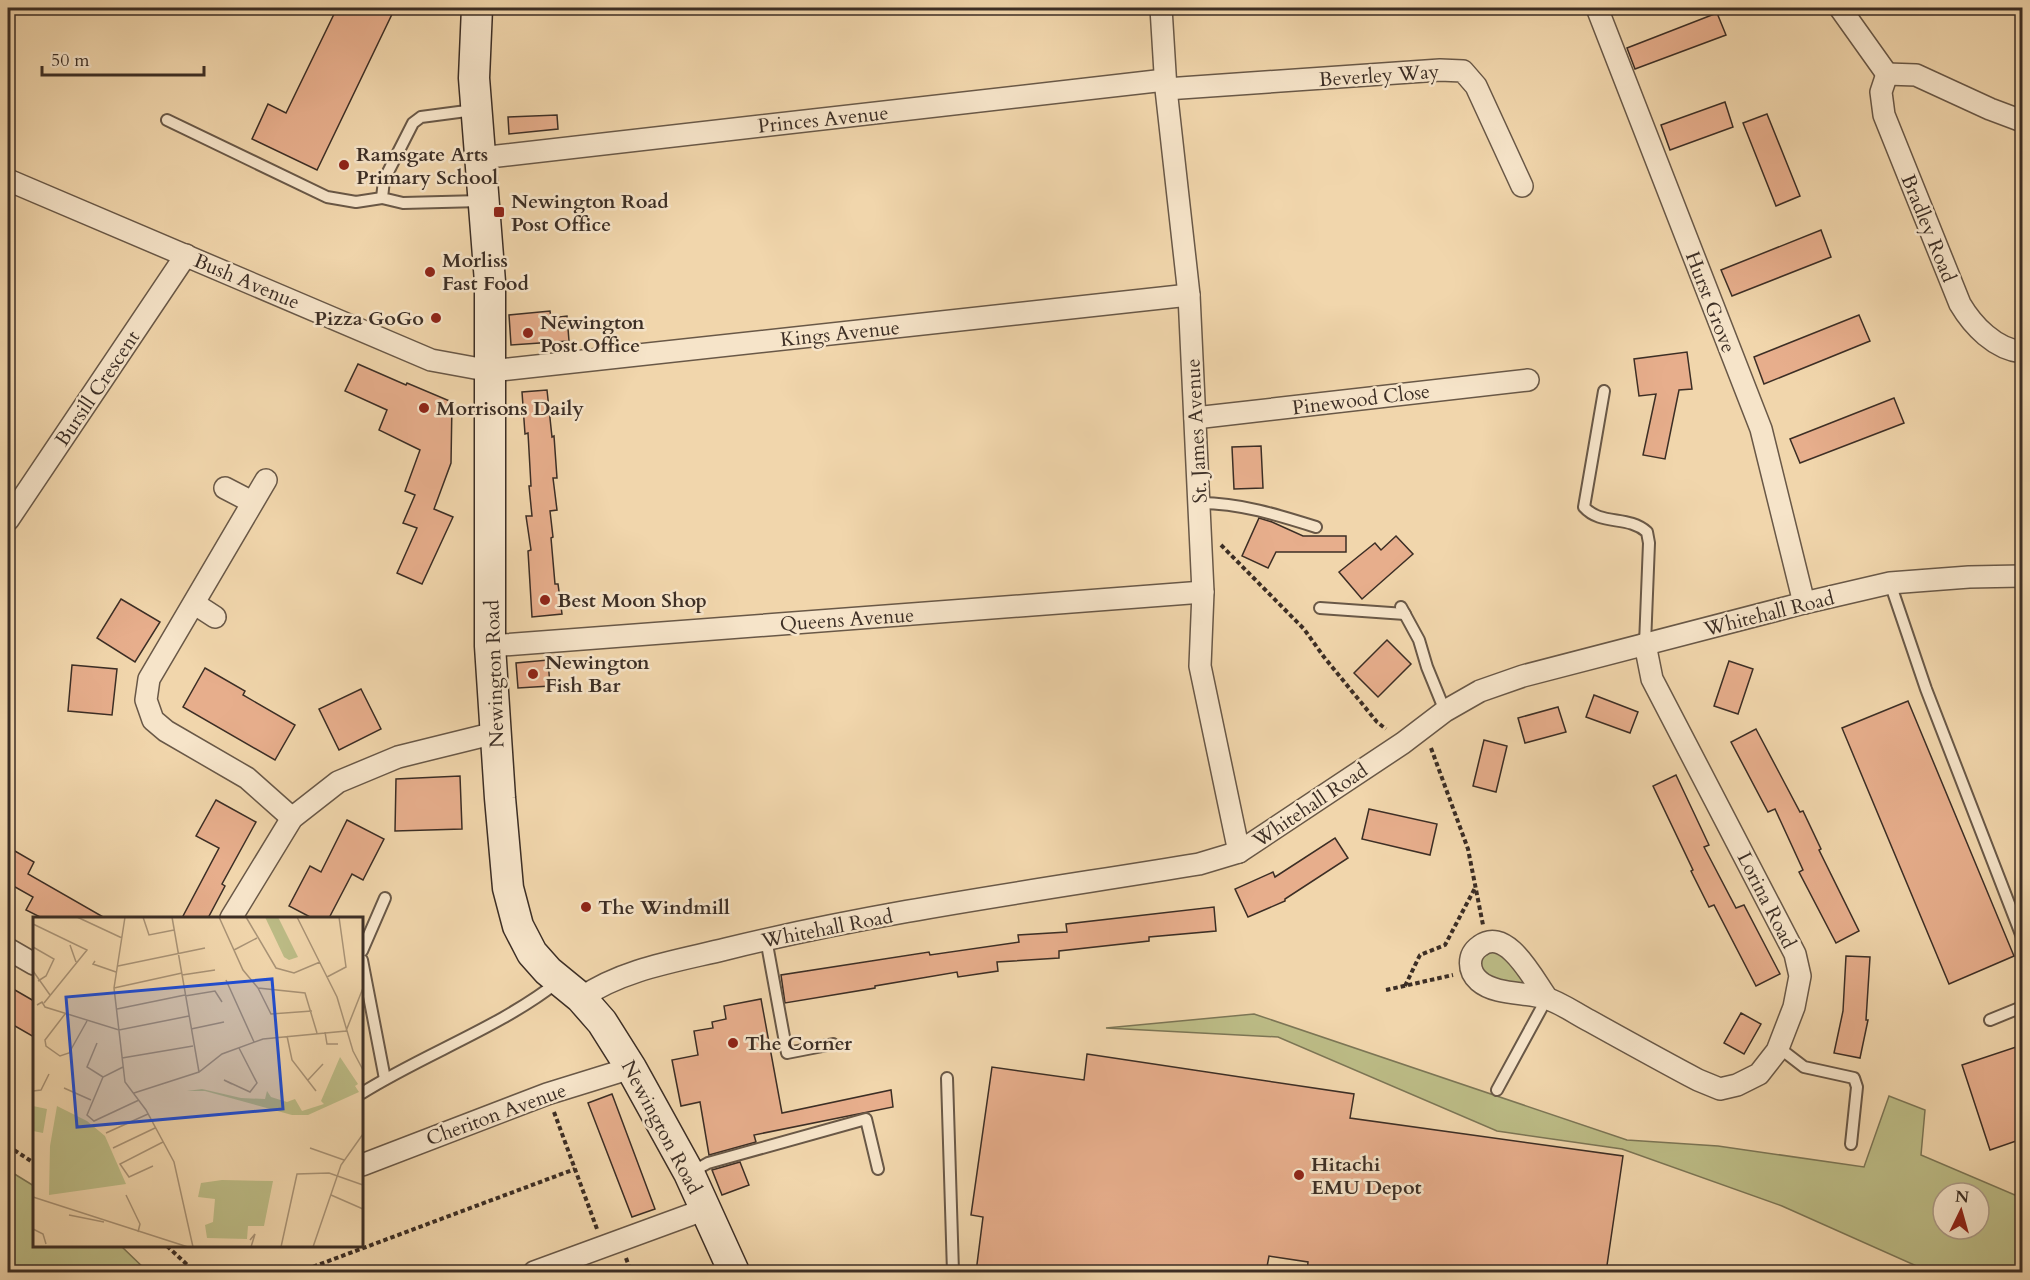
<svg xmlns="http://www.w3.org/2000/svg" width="2030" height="1280" font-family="Cardo,serif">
  <rect width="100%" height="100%" fill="#f1d6ac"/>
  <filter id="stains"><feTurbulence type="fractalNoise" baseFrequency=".00333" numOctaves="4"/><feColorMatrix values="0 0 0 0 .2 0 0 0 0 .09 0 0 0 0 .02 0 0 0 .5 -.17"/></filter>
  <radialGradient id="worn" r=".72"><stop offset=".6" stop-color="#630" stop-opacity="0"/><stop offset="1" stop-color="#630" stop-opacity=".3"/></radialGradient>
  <g fill="#bdbd87" stroke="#7c7656" stroke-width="1.5" fill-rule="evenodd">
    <polygon points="1495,946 1533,989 1492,982 1478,971 1480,953"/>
    <path d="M 1254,1014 L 1627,1140 L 1718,1146 L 1864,1167 L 1889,1096 L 1925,1110 L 1921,1155 L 2022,1198 L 2022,1272 L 1930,1272 L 1782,1206 L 1622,1149 L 1497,1131 L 1278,1037 L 1106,1028 ZM 1943,1193 L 1979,1193 L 1979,1229 L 1943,1229 Z"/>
    <polygon points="8,1170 34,1186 34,1246 121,1246 148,1272 8,1272"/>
  </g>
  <g fill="#e7ae8c" stroke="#3c2e25" stroke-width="1.5">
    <polygon points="337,8 395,8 317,170 252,139 268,104 286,113"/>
    <polygon points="1717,13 1726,35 1635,69 1627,48"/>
    <polygon points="1725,102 1733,127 1670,150 1661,125"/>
    <polygon points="1767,114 1800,196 1776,206 1743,123"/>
    <polygon points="557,115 558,129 509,134 508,117"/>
    <polygon points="1821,230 1831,257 1732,296 1721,270"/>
    <polygon points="550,311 551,318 567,316 569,341 511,345 509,315"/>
    <polygon points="1859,315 1870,341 1764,384 1754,357"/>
    <polygon points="1687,352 1692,389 1679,390 1665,459 1643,455 1656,394 1639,396 1634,359"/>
    <polygon points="358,364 406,385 407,383 452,402 451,463 434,509 453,517 422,584 397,573 417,528 403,523 415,495 405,491 420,450 379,430 387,410 345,391"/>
    <polygon points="547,390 552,437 554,436 557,478 553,478 557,510 550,511 553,537 551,538 555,584 558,584 562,614 532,617 528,551 531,550 526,516 532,516 529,486 531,486 528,433 525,434 522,392"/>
    <polygon points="1894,398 1904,423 1800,463 1790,439"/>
    <polygon points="1261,446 1263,488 1234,489 1232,447"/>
    <polygon points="1259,518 1272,522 1303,536 1346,536 1346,552 1276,552 1268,568 1242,556"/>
    <polygon points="1396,536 1413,554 1362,599 1339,572 1375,543 1381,550"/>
    <polygon points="121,599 160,622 135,662 97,638"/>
    <polygon points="1387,640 1411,664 1378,697 1354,673"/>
    <polygon points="548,660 550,686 518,688 516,663"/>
    <polygon points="1729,661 1753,669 1738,714 1714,706"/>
    <polygon points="72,665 117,669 112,715 68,711"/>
    <polygon points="205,668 245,691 243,695 295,725 275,760 183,707"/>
    <polygon points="361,689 381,729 339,750 319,709"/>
    <polygon points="1594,695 1638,712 1630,733 1586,717"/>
    <polygon points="1908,701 2014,956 1949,984 1842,728"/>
    <polygon points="1558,707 1566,732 1525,743 1518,718"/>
    <polygon points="1756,729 1800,812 1803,811 1821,849 1819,850 1859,931 1836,943 1799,872 1803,870 1775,809 1768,812 1731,742"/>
    <polygon points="1484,740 1507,746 1496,792 1473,786"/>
    <polygon points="1676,775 1709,845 1704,847 1736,908 1744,905 1780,974 1756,986 1714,905 1709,907 1691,871 1693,870 1653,786"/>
    <polygon points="460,776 462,829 395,831 396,779"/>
    <polygon points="216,800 256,822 222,884 225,886 208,918 182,918 219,848 196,836"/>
    <polygon points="1369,809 1437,824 1430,855 1362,839"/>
    <polygon points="347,820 384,839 363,880 352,874 329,918 312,918 289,906 310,866 321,872"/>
    <polygon points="1335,838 1348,858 1285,899 1285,901 1248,917 1235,889 1273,872 1275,877"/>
    <polygon points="8,847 34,862 28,874 105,918 42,918 26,910 33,897 8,883"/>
    <polygon points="1214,907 1216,931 1149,937 1149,941 1059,951 1059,958 997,962 998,971 958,977 957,972 875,986 875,988 785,1003 781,975 929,952 930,955 1019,942 1018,935 1067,932 1066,924"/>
    <polygon points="1846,956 1870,957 1866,1020 1868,1020 1860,1058 1834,1053 1843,1011"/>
    <polygon points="8,986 34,1001 34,1037 8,1022"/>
    <polygon points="761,999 782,1113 891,1090 893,1107 754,1135 756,1142 709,1155 700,1102 681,1106 672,1060 698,1055 694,1031 713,1028 712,1022 726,1019 724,1006"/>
    <polygon points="1741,1013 1761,1024 1744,1054 1724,1043"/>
    <polygon points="2022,1045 2022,1139 1990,1150 1962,1065"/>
    <polygon points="1087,1054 1354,1094 1350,1118 1623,1156 1606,1272 1307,1272 1308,1262 1269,1256 1266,1272 976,1272 983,1217 971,1215 992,1067 1084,1080"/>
    <polygon points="612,1094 655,1209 632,1217 588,1103"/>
    <polygon points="740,1162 749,1185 722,1195 712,1170"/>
  </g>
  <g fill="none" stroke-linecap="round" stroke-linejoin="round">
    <defs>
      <g id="service">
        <polyline points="474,110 421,117 413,123 384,180 382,198 403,203 481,201"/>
        <polyline points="167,120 327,197 356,202 382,198"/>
        <path d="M 1604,391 L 1584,507 C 1601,526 1628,515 1647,532 L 1649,543 L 1645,644"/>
        <path d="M 1200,503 C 1240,503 1278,515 1316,527"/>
        <polyline points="1890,583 1926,689 2022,937"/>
        <polyline points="1401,607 1419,640 1427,667 1445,711"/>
        <polyline points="1320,608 1405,614"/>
        <polyline points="766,939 787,1053 833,1044"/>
        <polyline points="362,951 385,898"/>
        <polyline points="362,960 385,1079"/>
        <polyline points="1990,1020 2022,1007"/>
        <polyline points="1778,1047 1804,1067 1854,1078 1857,1087 1851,1144"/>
        <polyline points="947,1078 953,1272"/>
        <polyline points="1497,1090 1547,998"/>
        <path d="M 362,1093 C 426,1053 499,1028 559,981"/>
        <polyline points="692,1172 708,1163 866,1119 878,1169"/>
      </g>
      <g id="minor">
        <polyline points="1161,8 1166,89 1189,295 1203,592 1200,666 1239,852"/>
        <polyline points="1597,8 1761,429 1804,603"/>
        <polyline points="1840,8 1887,74"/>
        <path d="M 1887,74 L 1881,92 L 1884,115 L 1960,304 C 1973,326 1995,349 2022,352"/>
        <polyline points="1887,74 1916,75 1990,109 2022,121"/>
        <polyline points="1166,89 1440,70 1463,71 1476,86 1522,186"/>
        <polyline points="480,158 1165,80"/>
        <polyline points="8,180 431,360 491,371 1189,295"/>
        <polyline points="1195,418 1528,380"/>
        <polyline points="266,480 149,679 146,700 153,720 166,731 247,778 292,818"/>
        <polyline points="225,488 252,502"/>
        <polyline points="8,520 186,255"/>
        <polyline points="195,604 215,617"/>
        <polyline points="490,646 1203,592"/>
        <polyline points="231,918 292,818 338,782 398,757 495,733"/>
        <polyline points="8,949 34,964"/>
        <path d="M 581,998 C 623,969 677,961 726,949 C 881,911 1041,890 1199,864 L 1239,852 L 1403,743 L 1445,711 L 1480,691 L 1523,676 L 1804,603 L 1890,583 L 1969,577 L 2022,576"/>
        <path d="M 1547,998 C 1533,979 1507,926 1480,946 C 1467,955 1468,971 1479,981 C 1495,995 1525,992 1545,998 C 1560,1002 1576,1014 1590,1021 C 1626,1041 1662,1061 1698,1080 L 1720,1089 L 1737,1085 L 1759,1074 L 1777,1051 L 1794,1007 L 1800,976 L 1795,954 L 1652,679 L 1645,644"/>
        <polyline points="362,1165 547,1094 631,1068"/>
        <polyline points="534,1272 706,1209"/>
      </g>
      <polyline id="secondary" points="477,8 474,78 490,282 490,646 500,798 508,888 518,926 532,953 548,971 581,998 602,1022 631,1068 689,1173 734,1272"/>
    </defs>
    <use href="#service" stroke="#695847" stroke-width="14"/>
    <use href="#minor" stroke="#695847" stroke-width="24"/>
    <use href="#secondary" stroke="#3c2e25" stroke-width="33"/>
    <g stroke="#3c2e25" stroke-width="4" stroke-dasharray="4.5 3" stroke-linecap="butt">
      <polyline points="1221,545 1304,629 1324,657 1377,722 1386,729"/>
      <polyline points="1431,748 1468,849 1483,925"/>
      <polyline points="1405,986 1420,955 1445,945 1475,888"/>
      <polyline points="1386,990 1453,975"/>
      <polyline points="554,1112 597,1229"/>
      <polyline points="8,1146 34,1163"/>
      <polyline points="167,1246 195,1272"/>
      <polyline points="626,1258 631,1272"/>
      <polyline points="299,1272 575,1169"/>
    </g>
    <use href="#service" stroke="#f6e4c9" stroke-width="10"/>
    <use href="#minor" stroke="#f6e4c9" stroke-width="21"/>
    <use href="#secondary" stroke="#f6e4c9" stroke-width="30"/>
  </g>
  <g fill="#8f2418" stroke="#f6e4c9" stroke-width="2">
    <circle cx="344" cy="165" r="6"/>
    <rect x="493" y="206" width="12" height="12" rx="3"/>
    <circle cx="430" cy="272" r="6"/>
    <circle cx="436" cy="318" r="6"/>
    <circle cx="528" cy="333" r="6"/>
    <circle cx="424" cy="408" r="6"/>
    <circle cx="545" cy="600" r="6"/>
    <circle cx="533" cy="674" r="6"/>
    <circle cx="586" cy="907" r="6"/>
    <circle cx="733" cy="1043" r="6"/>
    <circle cx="1299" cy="1175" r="6"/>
  </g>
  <g text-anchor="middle" stroke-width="5" stroke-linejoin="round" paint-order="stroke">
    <g font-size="20" fill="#3c2e25" stroke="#f6e4c9">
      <text transform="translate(1379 75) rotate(-4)" y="7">Beverley Way</text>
      <text transform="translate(823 119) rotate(-6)" y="7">Princes Avenue</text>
      <text transform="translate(1929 228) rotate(68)" y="7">Bradley Road</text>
      <text transform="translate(247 281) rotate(23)" y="7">Bush Avenue</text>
      <text transform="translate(1711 302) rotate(69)" y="7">Hurst Grove</text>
      <text transform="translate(840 333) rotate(-6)" y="7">Kings Avenue</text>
      <text transform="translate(97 388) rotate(-56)" y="7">Bursill Crescent</text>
      <text transform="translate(1361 399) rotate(-7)" y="7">Pinewood Close</text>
      <text transform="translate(1196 431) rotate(-93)" y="7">St. James Avenue</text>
      <text transform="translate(1769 613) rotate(-14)" y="7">Whitehall Road</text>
      <text transform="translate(847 619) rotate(-4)" y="7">Queens Avenue</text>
      <text transform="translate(494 674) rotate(-92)" y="7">Newington Road</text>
      <text transform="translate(1310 805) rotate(-34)" y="7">Whitehall Road</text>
      <text transform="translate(1767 900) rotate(63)" y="7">Lorina Road</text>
      <text transform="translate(827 928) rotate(-11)" y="7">Whitehall Road</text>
      <text transform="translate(496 1114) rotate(-20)" y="7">Cheriton Avenue</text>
      <text transform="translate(662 1127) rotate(62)" y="7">Newington Road</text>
    </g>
    <g font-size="20" font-weight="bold" fill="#3c2e25" stroke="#f6e4c9" text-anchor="start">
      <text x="356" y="161">Ramsgate Arts<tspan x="356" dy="23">Primary School</tspan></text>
      <text x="511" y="208">Newington Road<tspan x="511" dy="23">Post Office</tspan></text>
      <text x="442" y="267">Morliss<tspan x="442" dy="23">Fast Food</tspan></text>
      <text x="424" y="325" text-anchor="end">Pizza GoGo</text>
      <text x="540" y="329">Newington<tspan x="540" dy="23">Post Office</tspan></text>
      <text x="436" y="415">Morrisons Daily</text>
      <text x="557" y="607">Best Moon Shop</text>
      <text x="545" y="669">Newington<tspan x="545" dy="23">Fish Bar</tspan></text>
      <text x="598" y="914">The Windmill</text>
      <text x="745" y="1050">The Corner</text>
      <text x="1311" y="1171">Hitachi<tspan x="1311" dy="23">EMU Depot</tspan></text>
    </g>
  </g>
  <g transform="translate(33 917)">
    <rect width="330" height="330" fill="#f1d6ac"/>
    <path d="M 232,0 L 245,0 L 265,40 L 256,43 L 251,40 ZM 307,140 L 325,167 L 322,169 L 326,175 L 275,198 L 259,198 L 172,174 L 154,174 L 169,172 L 208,181 L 232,182 L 234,174 L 238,180 L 254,185 L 262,182 L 269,194 L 291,187 L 288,184 ZM 0,189 L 14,192 L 10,216 L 0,214 ZM 24,189 L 54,204 L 72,219 L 93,267 L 16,278 L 17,229 ZM 189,263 L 240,264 L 231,309 L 215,309 L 214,322 L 174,321 L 172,308 L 180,305 L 182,282 L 165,280 L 168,266 Z" fill="#bdbd87"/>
    <path fill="none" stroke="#a99376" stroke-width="1.5" d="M 44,0 L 89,21M 92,0 L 81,71 L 92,165 L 113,193 L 141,245 L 160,330M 110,0 L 116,18 L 141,13M 139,0 L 166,155M 186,0 L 210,53 L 225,71 L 272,76 L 284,116M 213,0 L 243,51 L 261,56 L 287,45M 264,0 L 304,80 L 320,134 L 330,153M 0,7 L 54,33 L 11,86M 37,28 L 43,45M 0,30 L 21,42 L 13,59 L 5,64M 201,33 L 224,21M 62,44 L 60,47 L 83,55M 85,49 L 172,31M 0,54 L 17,78M 149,58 L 182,53M 294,60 L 313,50 L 306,0M 193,63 L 221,125M 81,71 L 149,56M 225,71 L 238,97 L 279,94M 152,79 L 182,74 L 189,85M 4,88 L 9,85 L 12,90 L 86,113 L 156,99M 84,92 L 152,78M 32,97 L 12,123 L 13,129 L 27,139 L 36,136 L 54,104M 158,112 L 191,105M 292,115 L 294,127 L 305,127M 254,119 L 259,143 L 283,174M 64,126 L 54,150 L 70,160M 89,141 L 160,129M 90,150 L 70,160 L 54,198 L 61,204 L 106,183M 275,163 L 290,147M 199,167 L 191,163 L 217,175 L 224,166 L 206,131M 31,171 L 58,183M 0,174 L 8,173 L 16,157M 101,176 L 166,155 L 189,137 L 230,122 L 313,114 L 330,71M 73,216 L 115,197M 80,231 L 122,211M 277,231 L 311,243M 120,249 L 96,260 L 87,247 L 130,225M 93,278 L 107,307 L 105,315M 298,278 L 330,292M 0,280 L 155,330M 36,298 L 71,305M 0,312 L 10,317 L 13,327M 217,323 L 222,317 L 218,330M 248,330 L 264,257 L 296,256 L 330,268M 280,330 L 308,248 L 330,217"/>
    <path fill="#1d4ed8" fill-opacity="0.15" stroke="#1d4ed8" stroke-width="3" d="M 239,62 L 250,192 L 44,210 L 33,80 Z"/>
    <rect width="330" height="330" fill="none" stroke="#3c2e25" stroke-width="3"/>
  </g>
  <rect width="2030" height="1280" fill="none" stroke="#f1d6ac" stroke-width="30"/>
  <rect x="9" y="9" width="2012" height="1262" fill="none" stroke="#3c2e25" stroke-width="3"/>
  <rect x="15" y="15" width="2000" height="1250" fill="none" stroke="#3c2e25" stroke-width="1.5"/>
  <g transform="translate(1961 1211) rotate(5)"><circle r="28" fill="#f6e4c9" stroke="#ac9b87" stroke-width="1.5"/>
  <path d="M0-4.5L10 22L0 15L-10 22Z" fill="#8f2418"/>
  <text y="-9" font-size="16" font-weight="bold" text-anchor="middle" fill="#3c2e25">N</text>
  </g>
  <path d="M42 66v9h162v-9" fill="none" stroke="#3c2e25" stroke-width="3"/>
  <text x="51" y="66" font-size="18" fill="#3c2e25" stroke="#f6e4c9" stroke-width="4.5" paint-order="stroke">50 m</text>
  <rect width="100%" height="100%" filter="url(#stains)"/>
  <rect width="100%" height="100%" fill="url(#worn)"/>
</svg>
